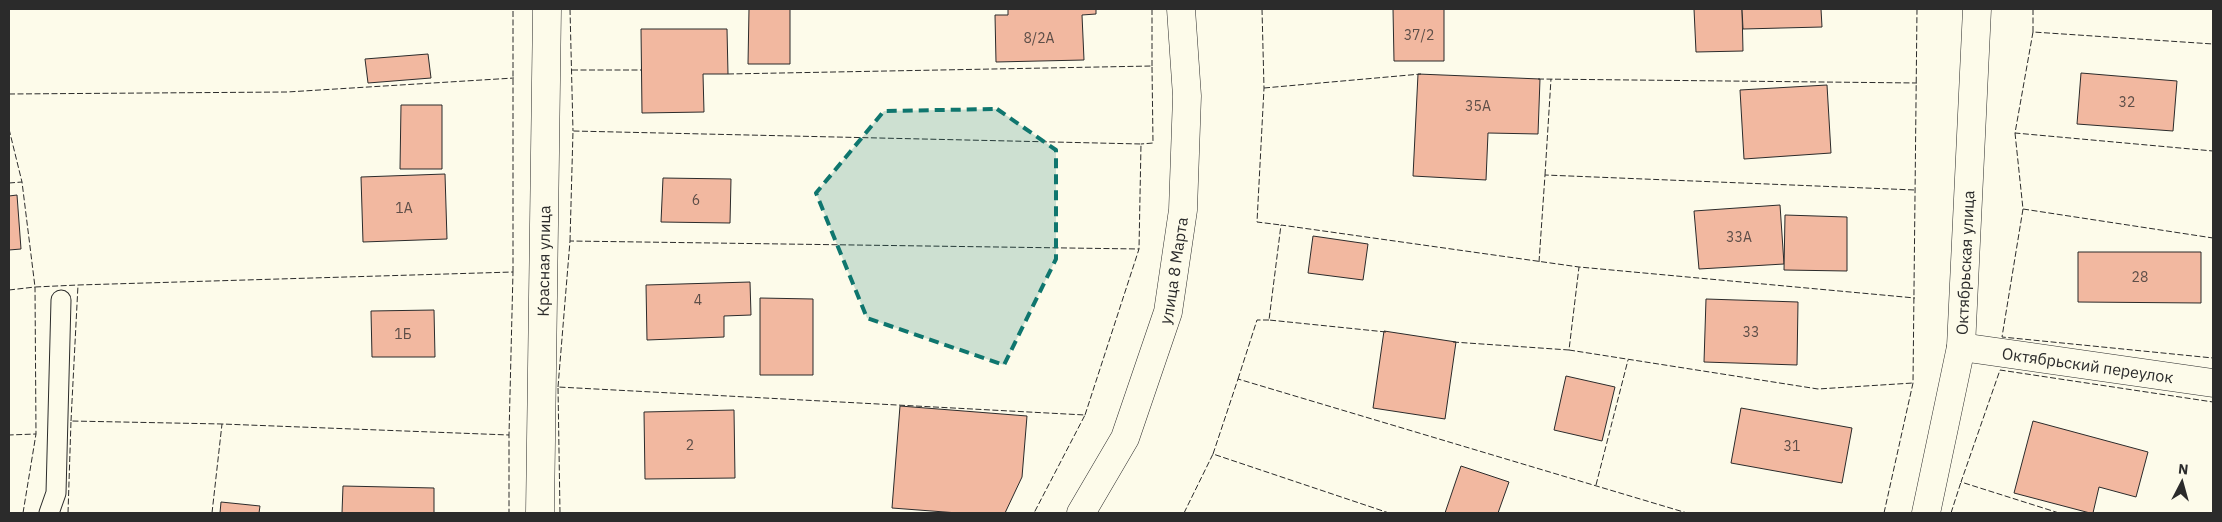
<svg xmlns="http://www.w3.org/2000/svg" width="2222" height="522" font-family="'IBM Plex Sans',sans-serif">
  <rect width="100%" height="100%" fill="#fdfbea"/>
  <g fill="#f2b8a0" stroke="#2b2b2b">
    <polygon points="749,9 790,9 790,64 748,64"/>
    <polygon points="1008,9 1096,9 1096,14 1082,15 1084,60 996,62 995,15 1008,15"/>
    <polygon points="1393,9 1444,9 1444,61 1394,61"/>
    <polygon points="1694,9 1742,9 1743,51 1696,52"/>
    <polygon points="1742,9 1821,9 1822,27 1743,29"/>
    <polygon points="641,29 727,29 728,74 703,74 704,112 642,113"/>
    <polygon points="428,54 431,78 368,83 365,59"/>
    <polygon points="2081,73 2177,81 2173,131 2077,124"/>
    <polygon points="1418,74 1540,79 1538,134 1488,133 1486,180 1413,176"/>
    <polygon points="1827,85 1831,153 1744,159 1740,90"/>
    <polygon points="401,105 442,105 442,169 400,169"/>
    <polygon points="445,174 447,239 363,242 361,177"/>
    <polygon points="663,178 731,179 730,223 661,222"/>
    <polygon points="17,195 21,249 9,250 9,196"/>
    <polygon points="1780,205 1784,264 1699,269 1694,211"/>
    <polygon points="1785,215 1847,217 1847,271 1784,270"/>
    <polygon points="1313,236 1368,244 1363,280 1308,273"/>
    <polygon points="2078,252 2201,252 2201,303 2078,302"/>
    <polygon points="750,282 751,315 724,316 724,337 647,340 646,285"/>
    <polygon points="760,298 813,299 813,375 760,375"/>
    <polygon points="1706,299 1798,302 1797,365 1704,362"/>
    <polygon points="434,310 435,357 372,357 371,311"/>
    <polygon points="1384,331 1456,342 1445,419 1373,408"/>
    <polygon points="1566,376 1615,387 1602,441 1554,430"/>
    <polygon points="900,406 1027,416 1022,477 1005,513 958,513 892,508"/>
    <polygon points="1741,408 1852,428 1842,483 1731,463"/>
    <polygon points="734,410 735,478 645,479 644,412"/>
    <polygon points="2033,421 2148,452 2136,497 2099,487 2093,513 2090,513 2014,493"/>
    <polygon points="1461,466 1509,482 1498,513 1445,513"/>
    <polygon points="343,486 434,488 434,513 342,513"/>
    <polygon points="221,502 260,506 259,513 220,513"/>
  </g>
  <g fill="none" stroke-linecap="round" stroke-linejoin="round">
    <defs>
      <polyline id="lane" points="49,513 56,493 61,300"/>
      <g id="street">
        <path id="s1" d="M 1961,347 L 2213,383"/>
        <path id="s2" d="M 540,513 L 547,9"/>
        <path id="s3" d="M 1926,513 L 1961,347 L 1977,9"/>
      </g>
      <g id="primary">
        <path id="s4" d="M 1081,513 L 1125,438 L 1168,312 L 1183,210 L 1187,96 L 1181,9"/>
      </g>
    </defs>
    <use href="#lane" stroke="#2b2b2b" stroke-width="21"/>
    <use href="#street" stroke="#2b2b2b" stroke-width="29"/>
    <use href="#primary" stroke="#2b2b2b" stroke-width="29"/>
    <use href="#lane" stroke="#fdfbea" stroke-width="19"/>
    <use href="#street" stroke="#fdfbea" stroke-width="28"/>
    <use href="#primary" stroke="#fdfbea" stroke-width="28"/>
    <g stroke="#2b2b2b" stroke-width="1" stroke-dasharray="6 2.5" stroke-linecap="butt">
      <polyline points="570,9 573,131"/>
      <polyline points="1152,9 1152,66"/>
      <polyline points="1262,9 1264,88 1257,222 1281,225"/>
      <polyline points="2033,9 2033,32 2213,44"/>
      <polyline points="2033,32 2015,133 2213,151"/>
      <polyline points="572,70 642,70"/>
      <polyline points="728,74 1152,66 1153,143 1141,144"/>
      <polyline points="1538,79 1917,83"/>
      <polyline points="1264,88 1421,74"/>
      <polyline points="9,94 287,92 514,78"/>
      <polyline points="9,129 22,182"/>
      <polyline points="2015,133 2023,209 2213,238"/>
      <polyline points="1545,175 1551,79"/>
      <polyline points="9,183 22,182 35,287 78,285"/>
      <polyline points="2023,209 2002,337 2213,358"/>
      <polyline points="570,241 573,131 1141,144 1139,249"/>
      <polyline points="1539,262 1545,175 1915,190"/>
      <polyline points="513,272 513,9"/>
      <polyline points="9,290 35,287 36,434 9,435"/>
      <polyline points="1386,332 1269,320 1281,225 1579,267 1915,298"/>
      <polyline points="1453,342 1569,350 1579,267"/>
      <polyline points="1569,350 1818,389 1913,383"/>
      <polyline points="1238,379 1257,320 1269,320"/>
      <polyline points="558,387 570,241 1139,249 1085,415"/>
      <polyline points="71,421 78,285 513,272 509,435"/>
      <polyline points="1213,454 1238,379 1687,513"/>
      <polyline points="1596,485 1628,360"/>
      <polyline points="23,513 36,434"/>
      <polyline points="68,513 71,421 222,424"/>
      <polyline points="212,513 222,424 509,435 509,513"/>
      <polyline points="560,513 558,387 1085,415 1034,513"/>
      <polyline points="1184,513 1213,454 1389,513"/>
      <polyline points="1884,513 1913,383 1917,9"/>
      <polyline points="1951,513 1961,482"/>
      <polyline points="2059,513 1961,482 2000,370 2213,402"/>
    </g>
  </g>
  <path fill="#0f766e" fill-opacity="0.2" stroke="#0f766e" stroke-width="4" stroke-dasharray="10 6" stroke-linejoin="round" d="M 997,109 L 1056,150 L 1056,259 L 1004,365 L 867,318 L 816,193 L 884,111 Z"/>
  <g text-anchor="middle" stroke-width="4" stroke-linejoin="round" paint-order="stroke">
    <g font-size="14" fill="#5d4e48">
      <text x="1419" y="40">37/2</text>
      <text x="1039" y="43">8/2А</text>
      <text x="2127" y="107">32</text>
      <text x="1478" y="111">35А</text>
      <text x="696" y="205">6</text>
      <text x="404" y="213">1А</text>
      <text x="1739" y="242">33А</text>
      <text x="2140" y="282">28</text>
      <text x="698" y="305">4</text>
      <text x="1751" y="337">33</text>
      <text x="403" y="339">1Б</text>
      <text x="690" y="450">2</text>
      <text x="1792" y="451">31</text>
    </g>
    <g font-size="16" fill="#2b2b2b" stroke="#fdfbea">
      <text dy="6" stroke="none"><textPath href="#s2" startOffset="252">Красная улица</textPath></text>
      <text dy="6" stroke="none"><textPath href="#s3" startOffset="254">Октябрьская улица</textPath></text>
      <text dy="6" stroke="none"><textPath href="#s4" startOffset="262">улица 8 Марта</textPath></text>
      <text dy="6" stroke="none"><textPath href="#s1" startOffset="128">Октябрьский переулок</textPath></text>
    </g>
  </g>
  <rect width="2222" height="522" fill="none" stroke="#2b2b2b" stroke-width="20"/>
  <g transform="translate(2182 482) rotate(6)" stroke="#fdfbea" stroke-width="4" paint-order="stroke">
  <path d="M0-4L9 19L0 12L-9 19Z" fill="#2b2b2b"/>
  <text y="-8" font-size="14" font-weight="bold" text-anchor="middle" fill="#2b2b2b">N</text>
  </g>
</svg>
